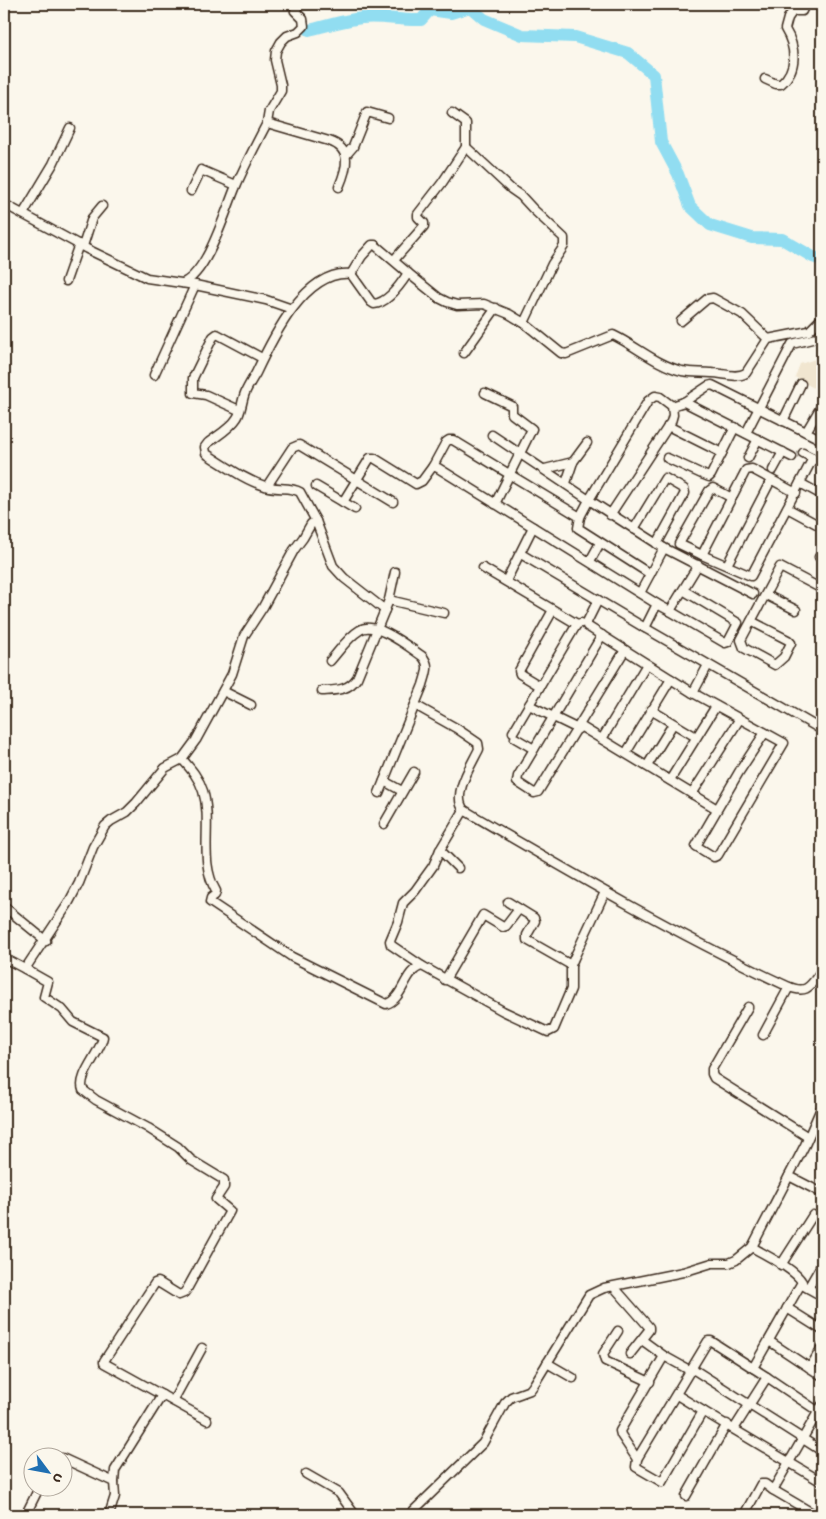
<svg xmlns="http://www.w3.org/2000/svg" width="826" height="1519" font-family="'Gochi Hand',sans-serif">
  <rect width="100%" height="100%" fill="#fbf7ec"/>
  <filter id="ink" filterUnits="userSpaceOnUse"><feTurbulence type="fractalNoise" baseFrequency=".02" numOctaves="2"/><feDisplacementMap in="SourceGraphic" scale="10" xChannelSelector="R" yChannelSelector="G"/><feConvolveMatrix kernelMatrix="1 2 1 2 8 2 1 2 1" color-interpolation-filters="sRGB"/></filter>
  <g filter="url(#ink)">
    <polygon fill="#f1e6d0" points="822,357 822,393 795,377 800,364"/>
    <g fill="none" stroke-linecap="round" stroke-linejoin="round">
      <path stroke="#91ddf1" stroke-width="12" d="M 309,30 C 326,26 344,20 362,18 C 382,16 402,21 421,20 L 430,10 L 451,13 L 470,7 L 484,19 L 522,35 L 575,37 L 628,53 L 654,75 L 661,142 L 678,174 L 690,206 L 710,225 L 752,238 L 782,239 L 813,257 L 822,260"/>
      <defs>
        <g id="minor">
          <path d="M 300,4 L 295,11 L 303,19 L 304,26 L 298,32 L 287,36 L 281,42 L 276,51 L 275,60 L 281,85 L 281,91 L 269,111 L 267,123 L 329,141 C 353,149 347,168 339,187"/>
          <polyline points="338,4 343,4"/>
          <path d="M 765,79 L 776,84 L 781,84 C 798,69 796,47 785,29 L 788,18 L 793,11 L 802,11 L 805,4"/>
          <polyline points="466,147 511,189 521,196 533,209 564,238 564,246 552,264 524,323"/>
          <polyline points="346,155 353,147 367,112 388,118"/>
          <polyline points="191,191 201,170 236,185"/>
          <polyline points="4,204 87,249 147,278 195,285 266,300 292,309"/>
          <polyline points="23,214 53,164 70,128"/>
          <polyline points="83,246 92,218 102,206"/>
          <polyline points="394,260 424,226 424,223 418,217 418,214 442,183 466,147 466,123 452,113"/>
          <polyline points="351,274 362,256 372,245 375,245 408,273"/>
          <polyline points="66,281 79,244"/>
          <path d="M 183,283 C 208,272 225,212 236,186 C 245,165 256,144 267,123"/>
          <polyline points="681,321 707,299 713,298 742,314 768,339"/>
          <polyline points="464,353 496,308"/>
          <polyline points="154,375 195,285"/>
          <polyline points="485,393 512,406 512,414 532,429 495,504"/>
          <polyline points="684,402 792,457"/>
          <polyline points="672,406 684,402 708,386 712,385 822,440"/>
          <polyline points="239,410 206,395 193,393 193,378 213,337 217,334 262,358"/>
          <polyline points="783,421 801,384"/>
          <polyline points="668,426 722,453"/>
          <polyline points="806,432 822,405"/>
          <polyline points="746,433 792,344 816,338 822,331"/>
          <polyline points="492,435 589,500 580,517 578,528 650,574"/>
          <polyline points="803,453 822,463"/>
          <polyline points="667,458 704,475 709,477 711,475 735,427"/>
          <polyline points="748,458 758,439"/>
          <polyline points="433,466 446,442 449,440 453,440 580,517"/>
          <polyline points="545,469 573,462"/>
          <polyline points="773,470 783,452"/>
          <polyline points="269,483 292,448 299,445 393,502"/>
          <polyline points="566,483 573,462 587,443"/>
          <polyline points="800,483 822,495"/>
          <polyline points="316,486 355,509"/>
          <polyline points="732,498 713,488 709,491 679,544 702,555 751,576 813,458"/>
          <polyline points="343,502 370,458 374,458 416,484 422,481 433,466 438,468 657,604 645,628"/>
          <polyline points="787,508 822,527"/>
          <polyline points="610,515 671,422 673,415 672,406 660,397 655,396 648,401 589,500 664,548 640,593"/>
          <polyline points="316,521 333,566 344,578 385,610"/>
          <polyline points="634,529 665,478 684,489 685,493 657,544"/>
          <polyline points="664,548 753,594"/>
          <polyline points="521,554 645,628 822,730"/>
          <polyline points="702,555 746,470 752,469 796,493"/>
          <polyline points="819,557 822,559"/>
          <polyline points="590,561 600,543"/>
          <polyline points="727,565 771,480"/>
          <polyline points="483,568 577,624 581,623"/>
          <polyline points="506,581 533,527"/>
          <polyline points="766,595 796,610"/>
          <polyline points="389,600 444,613"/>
          <polyline points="598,600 587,622 587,626 693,693 784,743 718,855 714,857 696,846 739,772 764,734"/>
          <polyline points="657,604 670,611 698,565"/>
          <polyline points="670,611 725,643 728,642 738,623 683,590"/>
          <polyline points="751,621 788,640 791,643 784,657 775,665 744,648 741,640 780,567 822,589"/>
          <polyline points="602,635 518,776 517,782 534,793 538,792 625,650"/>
          <path d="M 330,661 C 339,651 348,637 360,630 C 375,620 409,647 422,656 C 431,665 426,674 423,685 L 379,793"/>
          <polyline points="540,686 520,674 519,671 553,610"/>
          <polyline points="223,691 251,705"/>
          <path d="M 322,691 C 336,690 348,691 357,678 L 389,600 L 395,572"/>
          <polyline points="693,693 708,665"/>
          <path d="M 415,705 L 456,728 L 478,743 L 479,749 C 472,764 451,795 464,810 C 570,872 675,934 787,986 C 808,995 810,986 822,970"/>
          <polyline points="529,705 578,729"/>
          <polyline points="651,710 696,737"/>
          <polyline points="580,726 717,809"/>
          <polyline points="513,732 577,624"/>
          <polyline points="515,738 534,749"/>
          <polyline points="602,739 647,664"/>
          <polyline points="626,753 671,679"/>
          <polyline points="647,766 673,724"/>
          <polyline points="670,780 716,706"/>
          <polyline points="384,781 402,791"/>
          <polyline points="692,794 739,720"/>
          <polyline points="384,824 414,772"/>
          <polyline points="440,850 458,868"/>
          <path d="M 605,892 L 574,958 L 571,965 L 571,989 L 554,1029 L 548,1032 L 503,1011 L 422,966 C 404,970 404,999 386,1004 L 292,957 L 210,902 L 211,898 L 215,895 L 216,891 C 198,860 213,824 203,791 C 199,778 191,769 182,759 L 196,740 L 232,674 L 244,636 L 263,607 L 294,550 L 303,538 L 311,524 L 316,521 L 300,492 C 291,486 276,490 265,486 C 245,480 226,466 208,455 L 206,453 L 205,447 L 208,443 C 217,436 231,428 237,418 C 241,413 242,400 245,393 C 248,386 252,380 256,373 C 272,339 305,269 351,274 L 371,302 L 374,304 C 388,303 401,284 408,273 L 439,298 L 447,302 L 457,305 L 484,304 L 509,314 L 524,323 L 561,353 L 566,354 L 613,335 C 636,346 657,365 682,371 C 692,373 702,372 712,373 C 723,373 736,379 746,373 L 768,339 L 809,331 L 822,318"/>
          <polyline points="508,902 534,918 535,921 527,935 527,940 571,965"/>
          <polyline points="7,909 46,941"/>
          <polyline points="4,958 25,969 68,904 79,883 93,847 105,826 111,821 127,812 136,803 165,768 182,759"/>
          <polyline points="422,966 391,945 390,941 398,922 403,903 415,891 433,866 440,850 464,810"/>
          <path d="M 25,969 L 48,982 L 44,997 L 62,1009 L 73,1022 L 103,1037 C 101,1052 77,1076 83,1090 L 96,1100 L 148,1128 L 178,1147 L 191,1160 L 224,1180 L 224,1187 L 216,1199 L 230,1211 L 187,1289 L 184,1293 L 179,1295 L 158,1282 L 155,1283 L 104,1361 L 104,1363 L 207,1420"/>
          <polyline points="445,980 483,915 503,927 506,926 519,909"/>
          <polyline points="748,1007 712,1069 712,1074 714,1078 808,1137"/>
          <polyline points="763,1035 789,987"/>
          <polyline points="789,1176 822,1193"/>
          <polyline points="781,1265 813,1215"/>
          <polyline points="804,1286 822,1296"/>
          <polyline points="614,1287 649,1327 649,1330 630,1354"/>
          <polyline points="808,1288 822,1264"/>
          <polyline points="787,1308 822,1330"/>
          <polyline points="618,1331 603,1354 605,1361 650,1382"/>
          <polyline points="642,1340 664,1356 620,1431 621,1435 637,1459 636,1467 662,1482 703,1411 822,1482"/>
          <polyline points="769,1341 822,1376"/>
          <polyline points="664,1356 691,1371"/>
          <polyline points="547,1363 573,1378"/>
          <polyline points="810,1368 822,1347"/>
          <polyline points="693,1369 822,1451"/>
          <polyline points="767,1377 822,1414"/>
          <polyline points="677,1395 703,1411"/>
          <polyline points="173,1401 202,1348"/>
          <path d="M 734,1429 L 767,1377 L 753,1368 L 802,1282 C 795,1269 765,1255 752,1247"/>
          <polyline points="62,1458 114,1482 115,1496 109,1515"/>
          <polyline points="637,1459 708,1341 711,1341 753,1368"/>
          <polyline points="306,1474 339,1493 355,1515"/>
          <polyline points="114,1482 115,1470 162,1395"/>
          <polyline points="773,1490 814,1514"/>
          <polyline points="686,1496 727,1424"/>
          <polyline points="27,1512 40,1486"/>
          <polyline points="409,1515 483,1443 505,1403 511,1397 530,1390 533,1386 589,1295 604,1288 683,1272 712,1263 729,1263 736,1260 752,1247 805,1145 822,1106"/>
          <polyline points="744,1515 761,1484 765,1484 773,1490 822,1405"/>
        </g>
      </defs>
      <use href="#minor" stroke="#3b2a1e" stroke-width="11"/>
      <use href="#minor" stroke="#fbf7ec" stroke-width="8"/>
    </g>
  </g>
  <rect width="826" height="1519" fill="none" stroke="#fbf7ec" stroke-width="20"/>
  <rect x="10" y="10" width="806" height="1499" fill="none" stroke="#3b2a1e" stroke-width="2" filter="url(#ink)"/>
  <g transform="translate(48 1472) rotate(122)"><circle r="24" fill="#fbf7ec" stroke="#aea59a"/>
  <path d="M0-4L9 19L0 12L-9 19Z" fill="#1f6fb2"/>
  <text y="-8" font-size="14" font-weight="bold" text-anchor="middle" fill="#3b2a1e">U</text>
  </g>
</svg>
